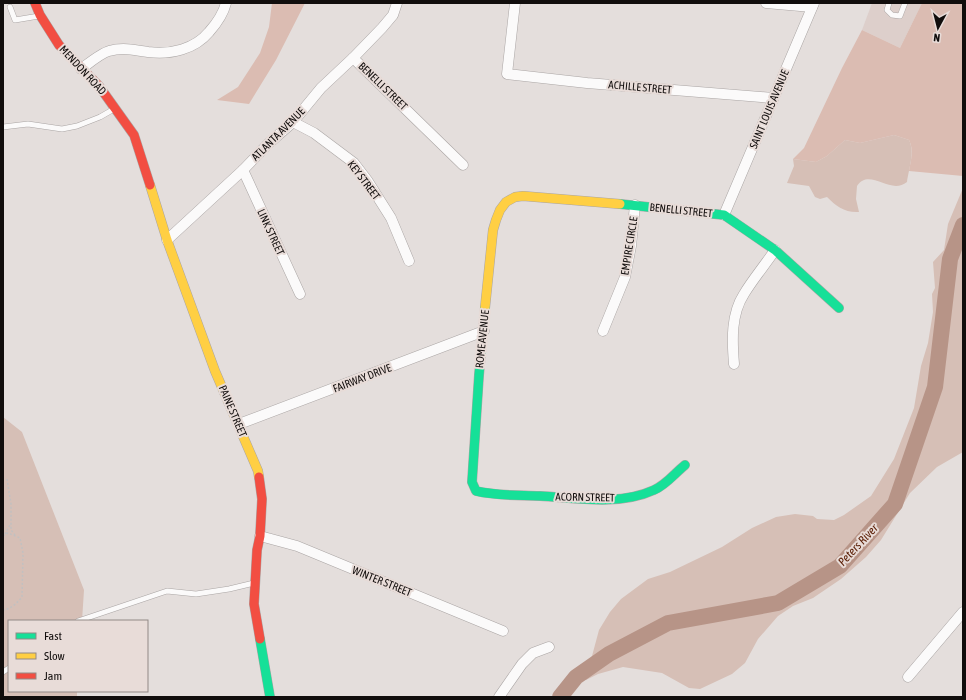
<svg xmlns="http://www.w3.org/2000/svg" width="966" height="700" font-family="'Asap Condensed',sans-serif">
  <rect width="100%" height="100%" fill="#e4dedc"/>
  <polygon fill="#ddcfcb" points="872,3 922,3 900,48 862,30"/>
  <g fill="#d6bfb6">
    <path d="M 894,135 L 909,140 C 915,152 909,168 907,182 C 890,196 870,167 857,186 L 856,199 L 859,212 C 845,213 836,206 827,197 L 820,199 L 815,197 L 809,186 L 787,183 L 794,166 L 793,159 L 816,162 L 827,156 L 845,140 L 860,143 Z"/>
    <polygon points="963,188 963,452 937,467 910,493 881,540 866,557 841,579 813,598 793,606 778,616 758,639 745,663 732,674 700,689 689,688 662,673 623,667 598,674 586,680 580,678 582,671 592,656 599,630 610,612 621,599 648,579 670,572 722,547 752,528 776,517 795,514 813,516 817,519 834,520 844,515 871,496 894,459 914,408 921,366 928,343 933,312 932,294 935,288 933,262 944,250 948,224"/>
    <polygon points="3,417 22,432 84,590 82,621 9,621 9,691 77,691 77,697 3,697"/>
  </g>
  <g fill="#dbbcb2">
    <polygon points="272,3 305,3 276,60 249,104 217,100 238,87 260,53 269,27"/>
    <path d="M 922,3 L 963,3 L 963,176 L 909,171 C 911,160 914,150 909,140 L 894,135 L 860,143 L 845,140 L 827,156 L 816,162 L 793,159 L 804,148 L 842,68 L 862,30 L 900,48 Z"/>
  </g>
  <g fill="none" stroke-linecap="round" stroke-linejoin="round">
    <polyline stroke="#b79487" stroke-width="16" points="560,697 576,677 609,654 668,623 778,603 840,566 895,504 935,387 950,259 963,225"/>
    <defs>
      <g id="lane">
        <polyline points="889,3 887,10 892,15 900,16 905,3"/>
        <polyline points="10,7 15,20 39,16"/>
        <polyline points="3,127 28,124 62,129 77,126 100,117 114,109"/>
        <polyline points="78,621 167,591 196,594 229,589 254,583"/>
        <polyline points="3,672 9,668"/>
      </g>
      <g id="street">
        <polyline points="515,3 507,74 587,83 773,98"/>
        <polyline points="766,3 812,7"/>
        <polyline points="353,58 463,165"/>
        <path d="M 81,69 C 88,64 101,53 109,51 C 122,47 136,50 148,52 C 171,55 195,49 209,32 C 217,23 223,15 226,3"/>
        <polyline points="293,122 314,133 354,163 367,180 391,218 409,261"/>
        <polyline points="243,170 300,294"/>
        <polyline points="724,215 814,3"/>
        <polyline points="167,240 243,170 268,144 293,122 321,88 353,58 382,28 393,15 397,3"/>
        <polyline points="603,331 625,277 631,246 635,205"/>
        <path d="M 734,364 C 732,340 731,314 744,294 C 753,279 765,265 775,250"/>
        <polyline points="239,424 484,331"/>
        <polyline points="260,536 297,546 503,631"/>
        <polyline points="908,677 963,612"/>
        <polyline points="499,697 522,664 533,653 549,647"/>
      </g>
      <g id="fast">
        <polyline points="620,204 724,215 775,250 839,308"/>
        <path d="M 485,308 L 479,375 L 472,482 L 476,491 C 497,496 518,495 540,496 C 577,498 619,506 654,490 C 666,485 675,473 685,465"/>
        <polyline points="260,639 270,697"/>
      </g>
      <g id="slow">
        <polyline points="150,185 167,240 215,371 258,471 259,477"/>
        <polyline points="485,308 493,230 496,220 500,210 506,202 515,197 523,196 620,204"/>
      </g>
      <g id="jam">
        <polyline points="35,3 40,15 59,45 99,86 134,135 150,185"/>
        <polyline points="259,477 262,499 260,536 257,550 254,604 260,639"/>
      </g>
    </defs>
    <use href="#lane" stroke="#aaa5a4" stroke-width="6"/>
    <use href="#street" stroke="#aaa5a4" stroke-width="11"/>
    <use href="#fast" stroke="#aaa5a4" stroke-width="10"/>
    <use href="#slow" stroke="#aaa5a4" stroke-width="10"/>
    <use href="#jam" stroke="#aaa5a4" stroke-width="10"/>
    <g stroke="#c2c0c0" stroke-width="1.5" stroke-dasharray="2 2" stroke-linecap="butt">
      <polyline points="7,479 11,504 11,530 15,535"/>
      <polyline points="5,534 10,525"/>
      <path d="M 3,536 L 8,533 L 20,538 L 23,553 L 22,597 C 17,603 11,609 3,610"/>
    </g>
    <use href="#lane" stroke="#fbfafa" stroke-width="5"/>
    <use href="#street" stroke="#fbfafa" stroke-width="10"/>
    <use href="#fast" stroke="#16e098" stroke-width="9"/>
    <use href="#slow" stroke="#ffcf43" stroke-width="9"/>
    <use href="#jam" stroke="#f24e42" stroke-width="9"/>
  </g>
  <g text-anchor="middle" stroke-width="4" stroke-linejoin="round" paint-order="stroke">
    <g font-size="11" fill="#110d0c" stroke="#e8dcd8">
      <text transform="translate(83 70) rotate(47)" y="4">MENDON ROAD</text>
      <text transform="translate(383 86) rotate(44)" y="4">BENELLI STREET</text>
      <text transform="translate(640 87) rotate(5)" y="4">ACHILLE STREET</text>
      <text transform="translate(769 109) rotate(-67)" y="4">SAINT LOUIS AVENUE</text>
      <text transform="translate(278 134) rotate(-45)" y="4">ATLANTA AVENUE</text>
      <text transform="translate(364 180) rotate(53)" y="4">KEY STREET</text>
      <text transform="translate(681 210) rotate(6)" y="4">BENELLI STREET</text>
      <text transform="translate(271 232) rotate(65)" y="4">LINK STREET</text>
      <text transform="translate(629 246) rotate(-81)" y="4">EMPIRE CIRCLE</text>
      <text transform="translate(482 339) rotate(-84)" y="4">ROME AVENUE</text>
      <text transform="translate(362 378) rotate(-21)" y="4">FAIRWAY DRIVE</text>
      <text transform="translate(233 411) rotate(67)" y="4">PAINE STREET</text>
      <text transform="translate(585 497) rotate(1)" y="4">ACORN STREET</text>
      <text transform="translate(382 581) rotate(22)" y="4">WINTER STREET</text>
    </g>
    <g font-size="12" font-style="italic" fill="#5a1d04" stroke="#e8dcd8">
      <text transform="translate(858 545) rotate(-47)" y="4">Peters River</text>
    </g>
  </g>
  <rect width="966" height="700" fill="none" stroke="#110d0c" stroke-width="8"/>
  <rect x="8" y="620" width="140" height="72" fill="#e8dcd8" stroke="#928986"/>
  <rect x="16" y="633" width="20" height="6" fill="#16e098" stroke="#928986"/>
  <text x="44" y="640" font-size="12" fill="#110d0c">Fast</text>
  <rect x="16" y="653" width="20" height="6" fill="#ffcf43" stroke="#928986"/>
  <text x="44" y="660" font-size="12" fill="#110d0c">Slow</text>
  <rect x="16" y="673" width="20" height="6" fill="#f24e42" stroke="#928986"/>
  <text x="44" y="680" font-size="12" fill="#110d0c">Jam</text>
  <g transform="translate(938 28) rotate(187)" stroke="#e8dcd8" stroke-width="3" paint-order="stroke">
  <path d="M0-3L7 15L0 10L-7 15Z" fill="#110d0c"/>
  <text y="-6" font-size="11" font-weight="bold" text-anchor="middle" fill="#110d0c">N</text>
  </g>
</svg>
